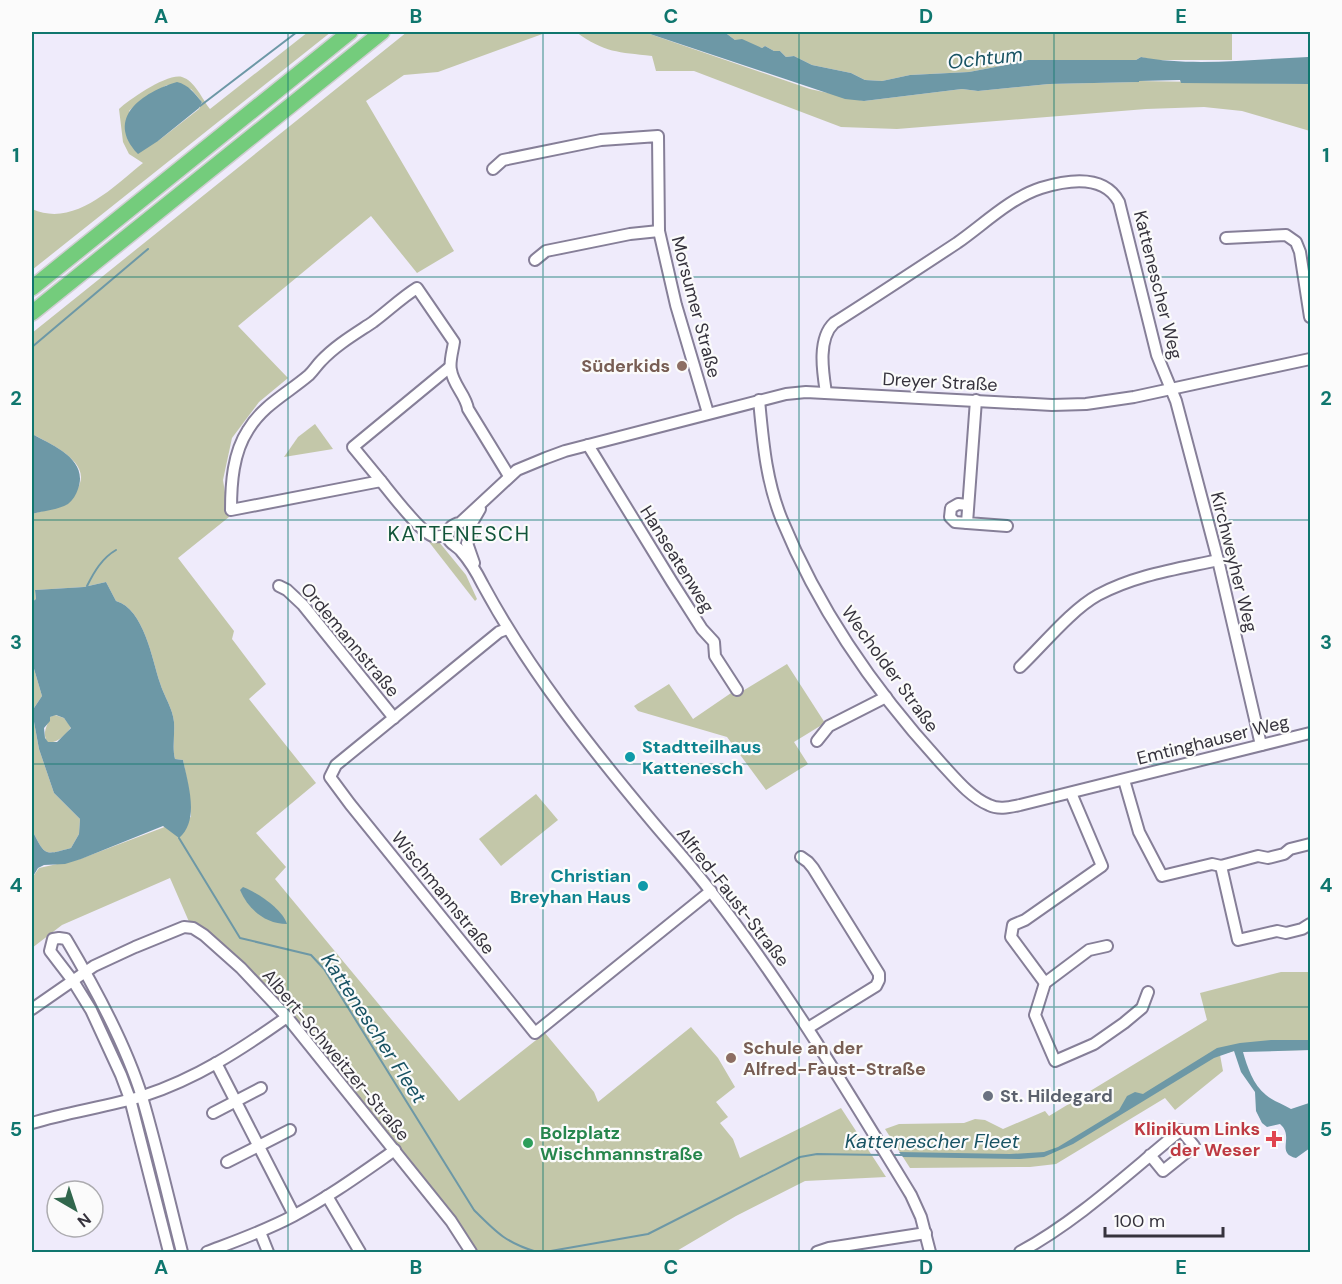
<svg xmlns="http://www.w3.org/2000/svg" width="1342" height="1284" font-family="'DM Sans',sans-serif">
  <rect width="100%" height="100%" fill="#efebfb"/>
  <g fill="#c3c7a9" fill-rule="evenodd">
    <path d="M 308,32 L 331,32 L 32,270 L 32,209 C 74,228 113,187 143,163 L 129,154 L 123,142 L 119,109 C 129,100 167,73 182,77 C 195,81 202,99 210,109 ZM 167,85 L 191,89 L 202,102 L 199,109 L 158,141 L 129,111 L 141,100 Z"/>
    <path d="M 407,32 L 548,32 L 438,72 L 404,75 L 366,101 L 454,251 L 417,273 L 371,216 L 238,326 L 288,378 L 259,402 L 232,438 L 223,480 L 229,517 L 178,558 L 234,631 L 232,639 L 266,684 L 249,699 L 316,783 L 256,833 L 286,867 L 275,879 L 459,1101 L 545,1033 L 594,1092 L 598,1102 L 691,1027 L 718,1058 L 735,1087 L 716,1102 L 728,1117 L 720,1123 L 733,1139 L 740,1158 L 841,1108 L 886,1177 L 805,1181 L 736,1216 L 675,1252 L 473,1252 L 289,1014 L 190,924 L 170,878 L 62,925 L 32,948 L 32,878 L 39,868 L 80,859 L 191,817 L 188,786 L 183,760 L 175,759 C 172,747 175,735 174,722 C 173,709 164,696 160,683 C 152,659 144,609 116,601 L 106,582 L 84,587 L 35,590 L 36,599 L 32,602 L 32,514 L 67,504 C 71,498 78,490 80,483 C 88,460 47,442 32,434 L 32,333 Z"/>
    <path d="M 576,32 L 644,32 L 810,89 L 864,101 L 962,89 L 978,91 L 1049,84 L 1138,82 L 1139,81 L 1310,84 L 1310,131 L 1242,111 L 1204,107 L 1146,109 L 897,129 L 841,127 L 694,71 L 656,71 L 652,56 C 618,52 605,53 576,32 Z"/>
    <polygon points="719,32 1232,32 1232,60 1153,60 1141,57 1136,60 1028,60 1020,62 1017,60 1006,65 969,72 910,75 882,81 865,80 851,73 812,65 794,56 786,57 780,51 774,51 765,46 762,48 735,40 727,34 720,34"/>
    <polygon points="315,424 333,449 284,457 298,437"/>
    <polygon points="422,533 439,542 466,575 477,599 475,601"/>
    <path d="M 32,662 L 42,696 L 32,711 L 39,749 L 54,793 L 80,819 L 79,834 L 71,848 C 43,856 45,855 32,830 Z"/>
    <polygon points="787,664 825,723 794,742 808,764 766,790 727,737 638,711 634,706 669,684 693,719 734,691 741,692"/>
    <path d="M 55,715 L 64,718 L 71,727 C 66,735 57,744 47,742 C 42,732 47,727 50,717 Z"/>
    <polygon points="536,794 558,820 501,866 479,839"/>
    <polygon points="1281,972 1310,972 1310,1050 1234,1051 1220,1055 1223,1071 1175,1110 1165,1098 1056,1164 1030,1167 910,1168 885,1129 899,1124 964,1123 975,1119 985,1120 1003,1129 1045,1111 1049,1116 1207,1020 1200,993"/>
  </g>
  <g fill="#6d98a6" fill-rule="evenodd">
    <path d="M 644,32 L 719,32 L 720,34 L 727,34 L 735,40 L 742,39 L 762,48 L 765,46 L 774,51 L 780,51 L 786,57 L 794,56 L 812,65 L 851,73 L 865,80 L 882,81 L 910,75 L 969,72 L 1006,65 L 1017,60 L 1020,62 L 1028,60 L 1136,60 L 1141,57 C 1192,67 1255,59 1308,57 L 1310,57 L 1310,84 L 1181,83 L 1180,80 L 1139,81 L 1139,82 L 1049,84 L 978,91 L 962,89 L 864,101 L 845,99 Z"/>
    <path d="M 177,82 C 189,85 194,93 202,102 L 199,108 L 158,141 L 138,154 C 104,118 143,92 177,82 Z"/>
    <path d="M 32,434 C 52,445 89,459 78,489 C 76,495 73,500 68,504 C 58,510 42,511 32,514 Z"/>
    <path d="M 106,582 L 116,601 C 144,609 152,659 160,683 C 164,696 173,709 174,722 C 175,735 172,747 175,759 L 183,760 C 188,784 200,820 179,838 L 163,826 L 81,859 L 65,864 L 44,865 L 38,868 L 32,878 L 32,830 C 45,855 43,856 71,848 L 79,834 L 80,819 L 54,793 L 39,749 L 32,711 L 42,696 L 32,662 L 32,602 L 36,599 L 35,590 L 84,587 ZM 56,715 L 64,718 L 71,728 L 57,742 L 48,742 L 45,738 L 44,728 L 50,721 L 50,717 Z"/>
    <path d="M 243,887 C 258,893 282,909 287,924 C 265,924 248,909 240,890 Z"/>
    <path d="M 1271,1040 L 1310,1040 L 1310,1050 L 1243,1052 C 1247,1066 1253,1085 1266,1095 C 1273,1101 1283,1104 1291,1109 L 1309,1103 L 1310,1101 L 1310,1148 L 1296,1158 C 1275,1153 1295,1137 1280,1124 L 1267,1127 L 1262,1123 L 1256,1111 L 1255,1092 L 1241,1072 L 1234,1051 L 1214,1058 L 1073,1144 L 1044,1157 L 1020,1159 L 903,1157 L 899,1152 L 1010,1154 L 1044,1152 L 1058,1147 L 1119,1110 L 1127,1096 L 1135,1092 L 1143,1094 L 1146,1092 L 1217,1048 L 1240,1043 Z"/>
  </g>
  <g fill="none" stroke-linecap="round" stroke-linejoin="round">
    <g stroke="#6d98a6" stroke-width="2">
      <polyline points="200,106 297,32"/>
      <polyline points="32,347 148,249"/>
      <path d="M 87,586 C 94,572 102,558 116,550"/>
      <path d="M 179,838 L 240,938 L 311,955 L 324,969 L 474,1210 C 496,1232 506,1243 537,1252"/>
      <polyline points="890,1155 902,1155"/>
      <polyline points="545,1252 648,1234 800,1157 817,1154 881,1155"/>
    </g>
    <defs>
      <g id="minor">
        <polyline points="493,169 503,160 601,140 658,136 659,231 676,305 708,413"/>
        <polyline points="1226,238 1286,235 1296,242 1300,252 1310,317"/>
        <polyline points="535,260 546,251 630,234 659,231"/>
        <path d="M 826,393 C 823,373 817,339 834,323 C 875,297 916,270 957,243 C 983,225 1010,198 1041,188 C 1067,180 1104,174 1119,202 L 1157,355 L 1176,401 L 1218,560 L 1261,745"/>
        <path d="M 759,400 C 763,442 766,481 782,520 C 819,610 876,692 941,763 C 955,778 970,797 989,805 C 999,810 1010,807 1020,805 L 1310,733"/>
        <polyline points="976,400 967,523 1007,526"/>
        <polyline points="588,445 672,582 702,629 714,642 715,656 737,690"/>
        <polyline points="381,481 353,447 450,367"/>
        <polyline points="967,523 955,522 950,517 951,508 958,504 968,505"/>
        <path d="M 448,536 C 443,535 438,537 433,536 C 422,534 390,492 381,481 L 231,510 C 231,483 233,453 248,430 C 263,405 288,393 309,375 C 314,370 317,365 321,361 C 336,345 355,334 373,322 C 388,311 401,298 417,288 L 454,342 C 453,350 449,362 451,370 C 453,385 466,395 468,409 L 509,476"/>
        <polyline points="474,563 467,543 471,537 469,528 480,509"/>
        <polyline points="279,586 287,590 303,605 394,718"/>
        <polyline points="507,629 499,632 336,765 330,777 350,804 535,1033 711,891"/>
        <path d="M 1020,667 C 1043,645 1071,610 1098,595 C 1135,575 1177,569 1218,560"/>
        <polyline points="817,741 829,726 886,697"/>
        <polyline points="1124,780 1139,832 1162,876 1212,864 1221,866 1258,856 1268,858 1284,854 1290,849 1310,844"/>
        <polyline points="801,857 808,862 813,868 879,974 879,980 876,986 808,1028"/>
        <polyline points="1221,866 1238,940 1277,931 1286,933 1302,929 1310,924"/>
        <polyline points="1107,946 1089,950 1045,983 1035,1015 1055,1061 1094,1044 1124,1023 1142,1008 1148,992"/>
        <polyline points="1045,983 1011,937 1013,925 1025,920 1102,866 1071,793"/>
        <polyline points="32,1009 94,966 135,947 184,927 193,928 204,935 241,968 287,1017 451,1221 471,1252"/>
        <polyline points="216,1063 294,1215"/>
        <polyline points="213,1113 261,1088"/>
        <path d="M 32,1123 C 68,1112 106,1107 143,1096 C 196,1079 242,1049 287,1017"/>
        <polyline points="227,1162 290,1130"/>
        <polyline points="327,1196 360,1252"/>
        <polyline points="260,1232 268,1252"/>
        <path d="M 169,1252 L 130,1099 L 121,1075 L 91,1010 L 73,981 L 50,951 L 53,939 L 59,938 L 66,939 C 94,986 126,1045 142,1097 C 157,1148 169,1201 182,1252"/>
        <path d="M 207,1252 C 236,1241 265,1231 293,1216 C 329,1197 362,1173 395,1150"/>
        <polyline points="817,1252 829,1248 926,1233"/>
        <path d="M 930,1252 L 921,1217 L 911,1195 C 848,1092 786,988 712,893 C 693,868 671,844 651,820 C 589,746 529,670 483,585 C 477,573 469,560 461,551 C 457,546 450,544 448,538 C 446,530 452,524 460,523 L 517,470 L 546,458 L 565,451 L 786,394 L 806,392 L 1052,405 L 1086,404 L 1134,397 L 1310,359"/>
        <path d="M 1020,1252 C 1079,1220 1129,1172 1181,1130 L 1194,1146 L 1163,1171 L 1150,1155"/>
      </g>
      <g id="highway">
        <polyline points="32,288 350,32"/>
        <polyline points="32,313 382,32"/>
      </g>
    </defs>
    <use href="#minor" stroke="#867f98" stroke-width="14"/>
    <use href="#highway" stroke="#cfced0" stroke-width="18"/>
    <use href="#minor" stroke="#fff" stroke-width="10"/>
    <use href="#highway" stroke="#74cc7c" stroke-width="15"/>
  </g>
  <path fill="none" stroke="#0f766e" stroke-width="1.5" stroke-opacity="0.55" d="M 288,32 L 288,1252M 543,32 L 543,1252M 799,32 L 799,1252M 1054,32 L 1054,1252M 32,277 L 1310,277M 32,520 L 1310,520M 32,764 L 1310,764M 32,1007 L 1310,1007"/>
  <g fill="#8d6e63" stroke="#fbfbfb" stroke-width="2">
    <circle cx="682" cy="366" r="6"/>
    <circle cx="731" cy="1058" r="6"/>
  </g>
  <g fill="#0f9aa8" stroke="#fbfbfb" stroke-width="2">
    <circle cx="630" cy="757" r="6"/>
    <circle cx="643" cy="886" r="6"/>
  </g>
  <circle fill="#6b7280" stroke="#fbfbfb" stroke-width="2" cx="988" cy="1096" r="6"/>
  <path fill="#e0444e" stroke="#fbfbfb" stroke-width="2" d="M1271 1130h6v6h6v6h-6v6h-6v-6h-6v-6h6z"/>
  <circle fill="#2e9e5b" stroke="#fbfbfb" stroke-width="2" cx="528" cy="1143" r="6"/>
  <g text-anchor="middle" stroke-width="4.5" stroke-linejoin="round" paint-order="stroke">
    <g font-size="18" fill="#36333d" stroke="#fbfbfb">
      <text transform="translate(1158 285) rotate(76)" y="6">Kattenescher Weg</text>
      <text transform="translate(696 307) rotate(75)" y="6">Morsumer Straße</text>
      <text transform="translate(940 382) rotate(3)" y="6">Dreyer Straße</text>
      <text transform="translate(677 559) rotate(58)" y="6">Hanseatenweg</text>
      <text transform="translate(1234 562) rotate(76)" y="6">Kirchweyher Weg</text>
      <text transform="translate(350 640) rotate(50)" y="6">Ordemannstraße</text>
      <text transform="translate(890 669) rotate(54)" y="6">Wecholder Straße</text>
      <text transform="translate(1213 740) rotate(-14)" y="6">Emtinghauser Weg</text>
      <text transform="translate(443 893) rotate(51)" y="6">Wischmannstraße</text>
      <text transform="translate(733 897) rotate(52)" y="6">Alfred-Faust-Straße</text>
      <text transform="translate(336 1055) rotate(50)" y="6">Albert-Schweitzer-Straße</text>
    </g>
    <g font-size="18" font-weight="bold" fill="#785e54" stroke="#fbfbfb" text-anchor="end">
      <text x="670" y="372">Süderkids</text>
      <text x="743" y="1054" text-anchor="start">Schule an der<tspan x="743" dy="21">Alfred-Faust-Straße</tspan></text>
    </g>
    <g font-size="18" font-weight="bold" fill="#0d838f" stroke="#fbfbfb" text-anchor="start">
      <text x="642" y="753">Stadtteilhaus<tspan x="642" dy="21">Kattenesch</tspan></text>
      <text x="631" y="882" text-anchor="end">Christian<tspan x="631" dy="21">Breyhan Haus</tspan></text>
    </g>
    <g font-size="18" font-weight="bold" fill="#5b616d" stroke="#fbfbfb" text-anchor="start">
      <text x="1000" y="1102">St. Hildegard</text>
    </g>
    <g font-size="18" font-weight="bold" fill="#be3a42" stroke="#fbfbfb" text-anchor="end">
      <text x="1260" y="1135">Klinikum Links<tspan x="1260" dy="21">der Weser</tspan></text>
    </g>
    <g font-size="18" font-weight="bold" fill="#27864d" stroke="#fbfbfb" text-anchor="start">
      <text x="540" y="1139">Bolzplatz<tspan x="540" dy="21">Wischmannstraße</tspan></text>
    </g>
    <g font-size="20" font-style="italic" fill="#185363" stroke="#fbfbfb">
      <text transform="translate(985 58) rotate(-6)" y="7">Ochtum</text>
      <text transform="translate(374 1028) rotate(57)" y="7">Kattenescher Fleet</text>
      <text x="932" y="1148">Kattenescher Fleet</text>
    </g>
    <g font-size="21" letter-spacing="1.5" fill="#115439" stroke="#fbfbfb">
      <text x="459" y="541">KATTENESCH</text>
    </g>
  </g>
  <rect width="1342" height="1284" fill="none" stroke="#fbfbfb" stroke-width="66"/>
  <g transform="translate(75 1209) rotate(141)"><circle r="28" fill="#fbfbfb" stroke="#acabaf" stroke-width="1.5"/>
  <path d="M0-4.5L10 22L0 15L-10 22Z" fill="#31674d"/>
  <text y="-9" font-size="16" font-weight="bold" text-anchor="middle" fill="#36333d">N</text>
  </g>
  <path d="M1105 1227v9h118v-9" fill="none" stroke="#36333d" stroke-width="3"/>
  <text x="1114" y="1227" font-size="18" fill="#36333d" stroke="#fbfbfb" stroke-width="4.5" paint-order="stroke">100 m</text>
  <rect x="33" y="33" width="1276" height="1218" fill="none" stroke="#0f766e" stroke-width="2"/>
  <g font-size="20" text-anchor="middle" font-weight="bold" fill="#0f766e">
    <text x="161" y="23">A</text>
    <text x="416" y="23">B</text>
    <text x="671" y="23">C</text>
    <text x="926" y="23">D</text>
    <text x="1181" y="23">E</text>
    <text x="16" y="162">1</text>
    <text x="1326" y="162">1</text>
    <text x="16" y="405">2</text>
    <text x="1326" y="405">2</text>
    <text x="16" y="649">3</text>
    <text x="1326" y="649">3</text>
    <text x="16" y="892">4</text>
    <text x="1326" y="892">4</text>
    <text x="16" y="1136">5</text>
    <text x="1326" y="1136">5</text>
    <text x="161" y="1274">A</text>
    <text x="416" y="1274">B</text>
    <text x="671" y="1274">C</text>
    <text x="926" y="1274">D</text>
    <text x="1181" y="1274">E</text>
  </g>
</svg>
